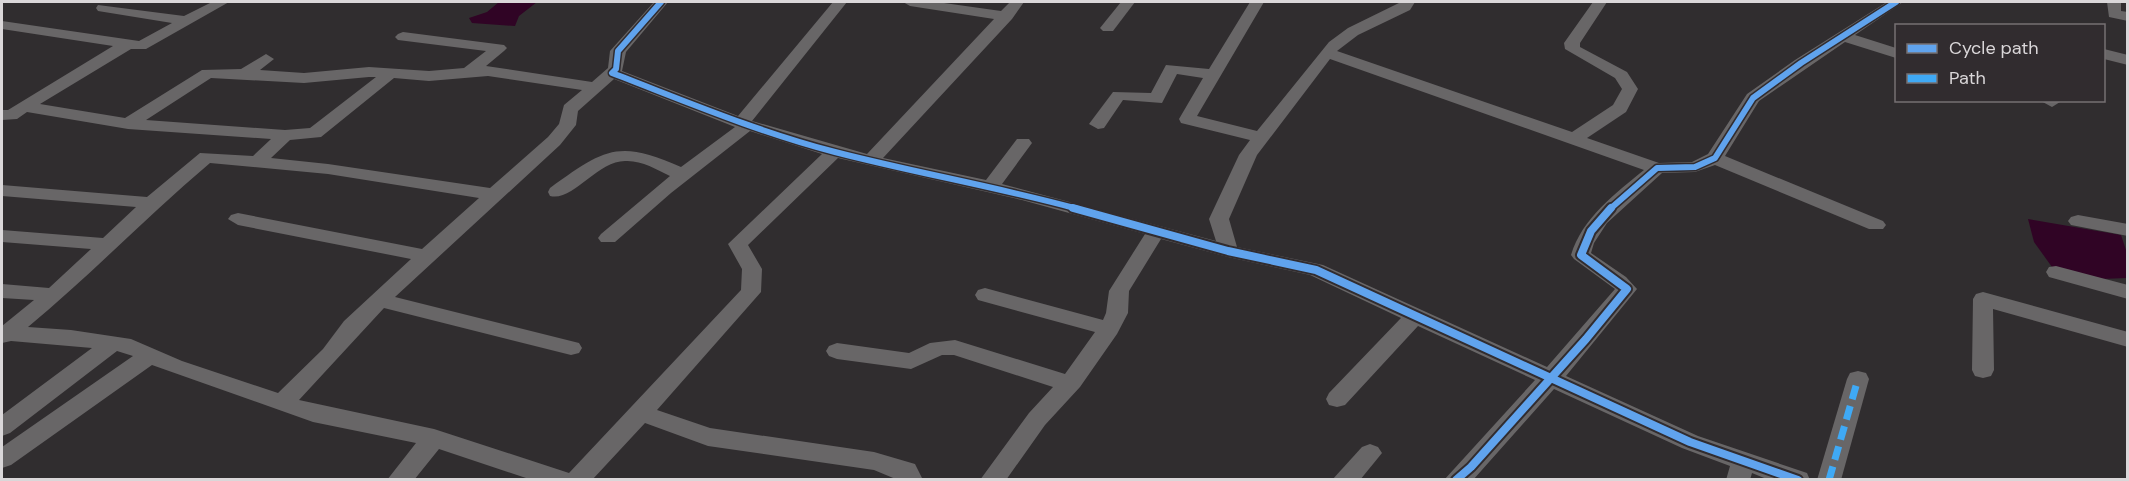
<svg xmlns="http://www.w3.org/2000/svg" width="2129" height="481" font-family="'DM Sans',sans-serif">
  <rect width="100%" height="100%" fill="#302d2f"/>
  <g fill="#300425">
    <polygon points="499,2 537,2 519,16 515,26 472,23 469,18 487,12"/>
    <polygon points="2028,219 2121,235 2127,253 2127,278 2101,279 2052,267 2034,242"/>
  </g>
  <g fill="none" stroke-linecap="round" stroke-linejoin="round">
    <g fill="#686667" fill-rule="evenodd">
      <path d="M 212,2 L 229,2 L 146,49 L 131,49 L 40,104 L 125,118 L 202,70 L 241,69 L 266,54 L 274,59 L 260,70 L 304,73 L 369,67 L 429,71 L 464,68 L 486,51 L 398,40 L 395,37 L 398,34 L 403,32 L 504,45 L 507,48 L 504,51 L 486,66 L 592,82 L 608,68 L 610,51 L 654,2 L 668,2 L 626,52 L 622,71 L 738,116 L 833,2 L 847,2 L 752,121 L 867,154 L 994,19 L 910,6 L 903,2 L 937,2 L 1001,11 L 1010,2 L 1024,2 L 1012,19 L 883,158 L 986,180 L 1017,139 L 1029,139 L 1032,143 L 1002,184 L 1216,241 L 1209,219 L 1239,155 L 1250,140 L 1181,123 L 1179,119 L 1203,78 L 1177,74 L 1162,103 L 1123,100 L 1104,128 L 1098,129 L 1089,124 L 1113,92 L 1151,93 L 1166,65 L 1209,69 L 1250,2 L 1264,2 L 1197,116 L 1257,131 L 1329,42 L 1348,28 L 1401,2 L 1415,2 L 1410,10 L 1358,35 L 1337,51 L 1572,132 L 1613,105 L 1622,89 L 1615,78 L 1565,49 L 1564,43 L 1593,2 L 1607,2 L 1580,43 L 1580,47 L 1627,72 L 1638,89 L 1626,112 L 1587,138 L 1659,163 L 1692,162 L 1708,154 L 1747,94 L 1795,60 L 1887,2 L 1903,2 L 1855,35 L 1896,48 L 1896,58 L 1845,42 L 1759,101 L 1725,156 L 1883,221 L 1886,225 L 1883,229 L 1869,229 L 1715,165 L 1695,172 L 1662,173 L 1607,223 L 1594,243 L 1591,253 L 1626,277 L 1637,289 L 1566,376 L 1698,436 L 1807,473 L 1810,480 L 1769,480 L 1752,473 L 1750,480 L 1726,480 L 1730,466 L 1682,448 L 1554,389 L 1473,480 L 1444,480 L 1535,380 L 1418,326 L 1345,405 L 1337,407 L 1329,405 L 1326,399 L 1329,393 L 1401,318 L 1310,275 L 1228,257 L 1161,239 L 1129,291 L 1128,313 L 1117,334 L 1080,387 L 1045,425 L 1006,480 L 980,480 L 1029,413 L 1053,387 L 954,355 L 942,355 L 911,369 L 837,359 L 829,356 L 826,351 L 829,346 L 837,343 L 909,353 L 930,343 L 955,340 L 1065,374 L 1095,332 L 978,300 L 975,295 L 978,290 L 985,288 L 1103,320 L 1106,313 L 1109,291 L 1145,234 L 1022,200 L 838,158 L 748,245 L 762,269 L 761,292 L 657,410 L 710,428 L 874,452 L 915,464 L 923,480 L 898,480 L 874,470 L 708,446 L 645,423 L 592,480 L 532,480 L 439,449 L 414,480 L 387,480 L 416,443 L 313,422 L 152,365 L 11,465 L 2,468 L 2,447 L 133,356 L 117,351 L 10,433 L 2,436 L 2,415 L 92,348 L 11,341 L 2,343 L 2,326 L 34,300 L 2,298 L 2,284 L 49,288 L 91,249 L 2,242 L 2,230 L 103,238 L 136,207 L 2,196 L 2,185 L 147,197 L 200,153 L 253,156 L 271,139 L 128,129 L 27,112 L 17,119 L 2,120 L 2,110 L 8,110 L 113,46 L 2,29 L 2,21 L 139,41 L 172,23 L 98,11 L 96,8 L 98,5 L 184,16 ZM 1330,59 L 1644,170 C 1616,193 1582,218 1571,255 L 1574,259 L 1615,289 L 1547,367 L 1323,265 L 1237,247 L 1229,219 L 1257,155 ZM 488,76 L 582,90 L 564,105 L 559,124 L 548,137 L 490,188 L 328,164 L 271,158 L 290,140 L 321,137 L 394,78 L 429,81 ZM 369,77 L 376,77 L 310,128 L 285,130 L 146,120 L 211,78 L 304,83 ZM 614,79 L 735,127 L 681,167 C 618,139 604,149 550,188 L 548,192 L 550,196 C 573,202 597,161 625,161 C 641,160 656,169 670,176 L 601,234 L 598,238 L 601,242 L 615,242 L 671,193 L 750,131 L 822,154 L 728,244 L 742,269 L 741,290 L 569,473 L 434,429 L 299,400 L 384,308 L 571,355 L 579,353 L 582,348 L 579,343 L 395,297 L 560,145 L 576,125 L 578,111 ZM 210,163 L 328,174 L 479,198 L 422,249 L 238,213 L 231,215 L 228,219 L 238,225 L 411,259 L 344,321 L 323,349 L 278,393 L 182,361 L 131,339 L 71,330 L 28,327 C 91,275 147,216 210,163 Z"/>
      <polygon points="1121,2 1135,2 1113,31 1103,31 1100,28"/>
      <polygon points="2107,2 2121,2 2121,11 2128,12 2128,21 2109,17"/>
      <polygon points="2104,49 2128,55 2128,65 2104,59"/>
      <polygon points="2039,100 2059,100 2060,102 2052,107"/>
      <polygon points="2078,215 2128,224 2128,236 2071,225 2068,221 2071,217"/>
      <polygon points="2056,266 2128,285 2128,299 2049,277 2046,272 2049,267"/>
      <polygon points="1983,292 2128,332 2128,347 1993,309 1994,370 1991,376 1983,378 1975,376 1972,370 1973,299 1976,294"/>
      <polygon points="1858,371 1866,373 1869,379 1841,480 1817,480 1847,379 1850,373"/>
      <polygon points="1370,444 1378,447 1382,453 1360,480 1332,480 1362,447"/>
    </g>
    <polyline stroke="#3fa9f5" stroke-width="7" stroke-dasharray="14 7" stroke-linecap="butt" points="1829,480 1858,379"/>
    <defs>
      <g id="cycleway-far1">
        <path d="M 661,2 L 618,51 L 616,69 L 612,73 C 685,101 758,132 835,152 C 916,173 998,187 1078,209"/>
        <polyline points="1610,209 1657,168 1695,167 1715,158 1753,98 1801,63 1896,2"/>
      </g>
      <g id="cycleway">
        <polyline points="1073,208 1228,251 1316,270 1690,442 1798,480"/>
        <polyline points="1456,480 1471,467 1586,339 1627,289 1581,255 1591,231 1611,208"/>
      </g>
    </defs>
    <use href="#cycleway-far1" stroke="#312c2f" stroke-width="9"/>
    <use href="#cycleway" stroke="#312c2f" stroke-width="12"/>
    <use href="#cycleway-far1" stroke="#60a3ed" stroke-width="6"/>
    <use href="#cycleway" stroke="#60a3ed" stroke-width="8"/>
  </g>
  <rect width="2129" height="481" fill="none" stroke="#dad7d9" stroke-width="6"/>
  <rect x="1895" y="24" width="210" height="78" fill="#312c2f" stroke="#757073" stroke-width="1.5"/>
  <rect x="1907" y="44" width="30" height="9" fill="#60a3ed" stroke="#757073" stroke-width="1.5"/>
  <text x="1949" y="54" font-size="18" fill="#dad7d9">Cycle path</text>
  <rect x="1907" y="74" width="30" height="9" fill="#3fa9f5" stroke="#757073" stroke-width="1.5"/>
  <text x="1949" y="84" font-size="18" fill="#dad7d9">Path</text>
</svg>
